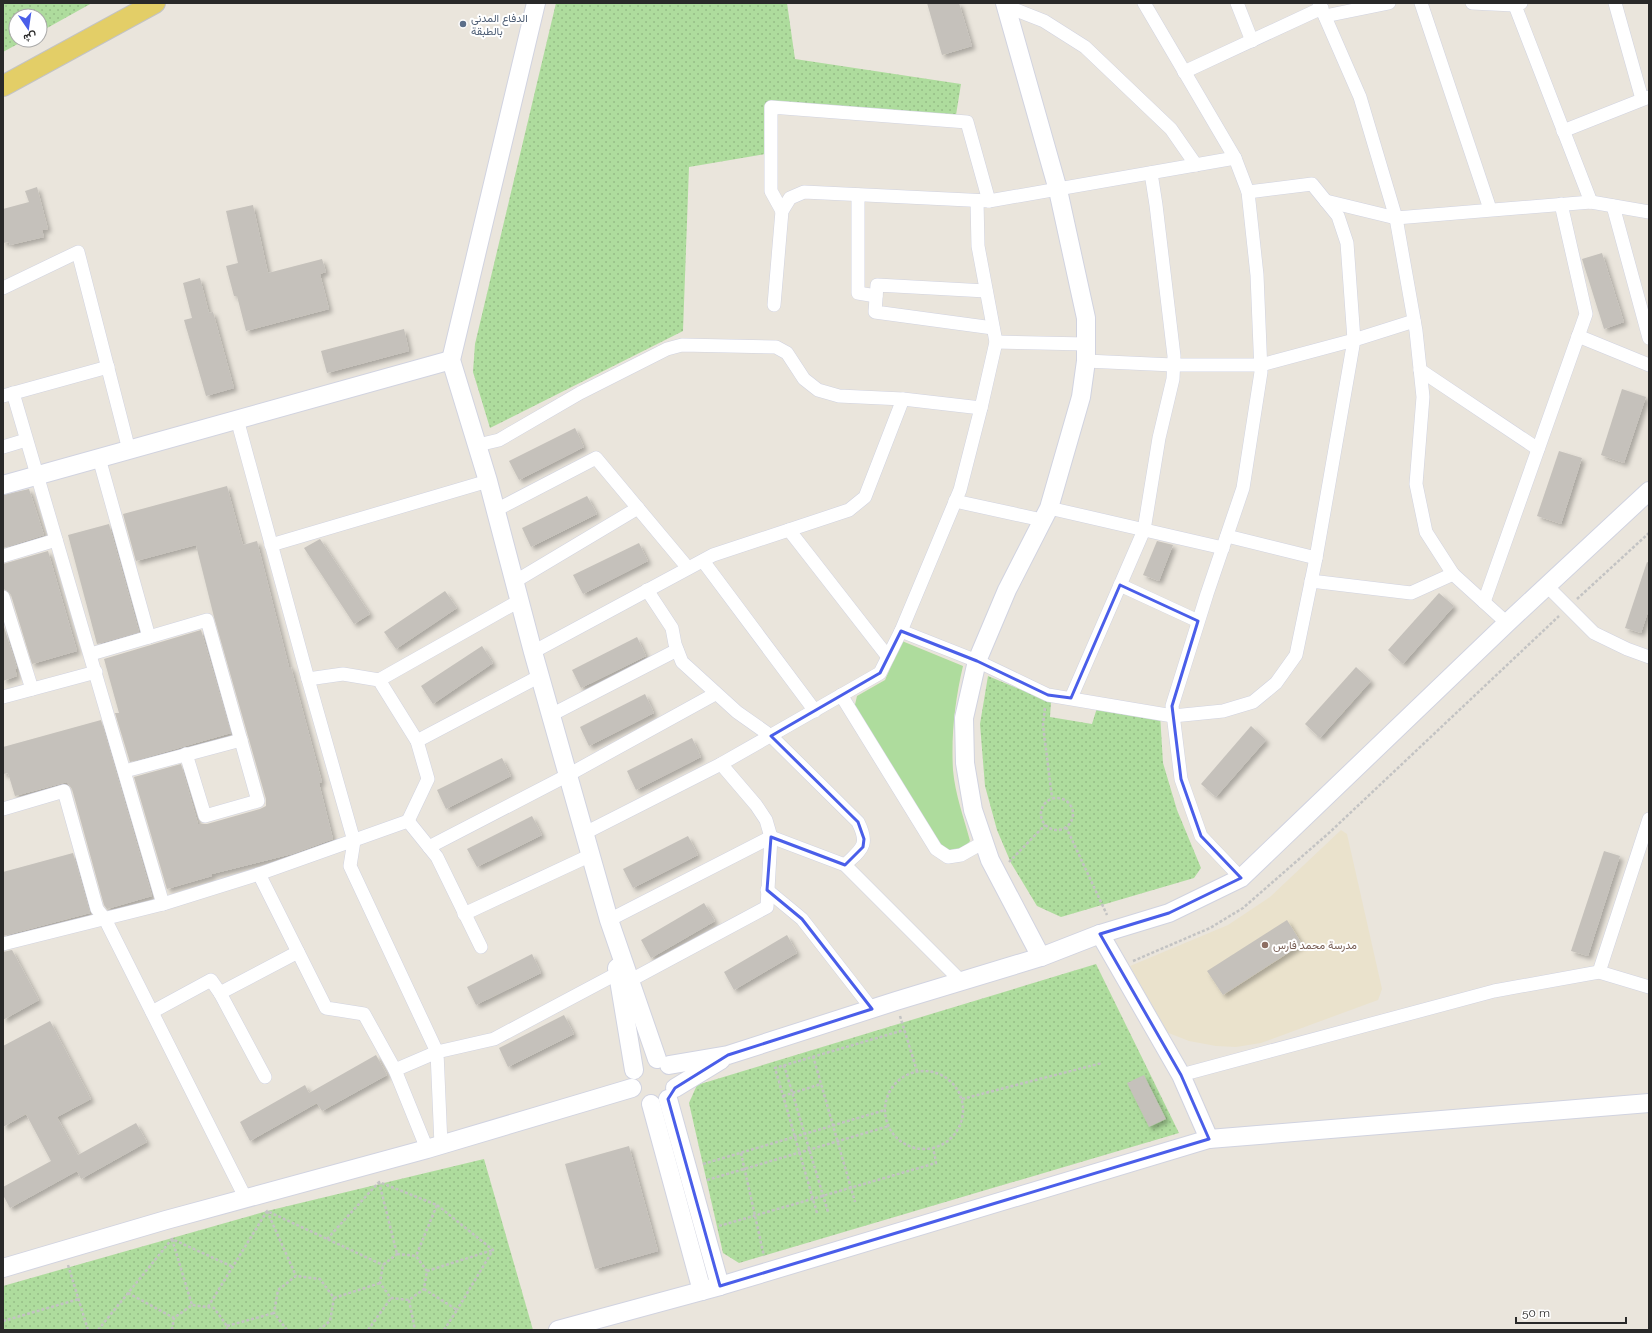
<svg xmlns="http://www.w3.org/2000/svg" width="1652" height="1333" font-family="Raleway,Vazirmatn,sans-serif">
  <defs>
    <pattern id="grass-dots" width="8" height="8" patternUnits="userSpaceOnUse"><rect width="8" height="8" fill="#aedc9d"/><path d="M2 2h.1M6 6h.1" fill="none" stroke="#96bd87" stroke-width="1.8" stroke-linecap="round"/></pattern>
    <filter id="shadow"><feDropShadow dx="3.5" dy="3.5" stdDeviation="2" flood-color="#0004"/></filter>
  </defs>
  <rect width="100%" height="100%" fill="#eae5dc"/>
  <polygon fill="#eae2cc" points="1341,830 1347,834 1382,989 1378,1000 1261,1043 1236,1047 1216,1046 1189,1041 1166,1032 1130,966 1228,925 1270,897"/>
  <g fill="url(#grass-dots)">
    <polygon points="3,3 92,3 40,32 40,16 16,16 16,40 25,40 3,52"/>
    <polygon points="556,3 787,3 795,59 961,84 956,115 778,106 777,152 689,167 683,331 490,428 473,372 475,344"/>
    <polygon points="988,676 1051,702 1050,717 1092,724 1097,708 1160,714 1163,763 1177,810 1201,868 1194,878 1061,917 1037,906 1011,863 997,830 985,786 980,724"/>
    <polygon points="1096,964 1179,1133 739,1263 723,1253 689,1103 697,1085"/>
    <polygon points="484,1159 533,1330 3,1330 3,1286 267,1211"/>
  </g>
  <path fill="#aedc9d" d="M 902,641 L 963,666 C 955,700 951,735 953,770 C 955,794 964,818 970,841 L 958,855 L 947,854 L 854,709 L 857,696 L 885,680 Z"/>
  <g fill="#c5c1bb" filter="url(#shadow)">
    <polygon points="927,3 959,3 972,46 942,55"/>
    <polygon points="37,187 48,229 42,230 44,237 10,245 9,242 3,243 3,209 29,202 25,191"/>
    <polygon points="253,205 268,273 322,259 326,272 320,274 329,309 246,331 237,296 234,296 226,266 238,263 226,211"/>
    <polygon points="1602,253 1624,322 1604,329 1582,259"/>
    <polygon points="200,278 209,313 213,312 234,388 206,396 184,320 192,318 183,283"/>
    <polygon points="404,329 409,351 327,373 321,351"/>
    <polygon points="1622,389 1646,397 1624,463 1601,455"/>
    <polygon points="575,428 584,447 519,480 509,461"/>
    <polygon points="1559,451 1582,458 1561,524 1537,516"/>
    <polygon points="227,486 243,545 257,541 289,667 291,667 322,782 319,783 333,839 292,854 212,874 212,876 167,889 134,777 181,764 198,824 207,824 260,809 266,806 266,799 214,617 196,545 136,561 123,514"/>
    <polygon points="29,489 44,535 3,548 3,495"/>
    <polygon points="587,496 597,514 531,547 522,528"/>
    <polygon points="109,524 139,632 97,644 68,535"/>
    <polygon points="320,539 370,614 354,624 304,548"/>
    <polygon points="1157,541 1173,545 1159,581 1143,575"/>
    <polygon points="639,543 648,561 583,594 573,575"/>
    <polygon points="48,551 77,651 32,664 11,595 8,591 3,589 3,564"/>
    <polygon points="1647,562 1649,563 1649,609 1641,633 1625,628"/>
    <polygon points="445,591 457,608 396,649 384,632"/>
    <polygon points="1439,593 1454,606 1403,664 1388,650"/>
    <polygon points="3,624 17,668 15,669 17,676 3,681"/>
    <polygon points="201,630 231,733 130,762 115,713 119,713 104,659"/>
    <polygon points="637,637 646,656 581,688 572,670"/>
    <polygon points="482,646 493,663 433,704 421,686"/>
    <polygon points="1356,667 1371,681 1320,738 1305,724"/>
    <polygon points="645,694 654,713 589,746 580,727"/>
    <polygon points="101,720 152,896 107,909 104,905 72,789 67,782 15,796 8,773 3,774 3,747"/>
    <polygon points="1251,726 1266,740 1216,797 1201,784"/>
    <polygon points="692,738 701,757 636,790 627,771"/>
    <polygon points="502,758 511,776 446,809 437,790"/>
    <polygon points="532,816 542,835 477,867 467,849"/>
    <polygon points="688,836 698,855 633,888 623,869"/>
    <polygon points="1604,851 1620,856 1588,956 1571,951"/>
    <polygon points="73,853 90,913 3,936 3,872"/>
    <polygon points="704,903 715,921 651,958 641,940"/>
    <polygon points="1287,920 1302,944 1223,995 1207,971"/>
    <polygon points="787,935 797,953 734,990 724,972"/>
    <polygon points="12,950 39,1000 3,1020 3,952"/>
    <polygon points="532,954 541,973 476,1005 467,987"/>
    <polygon points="564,1015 574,1034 508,1067 499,1048"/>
    <polygon points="50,1021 91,1099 57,1117 78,1155 136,1123 147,1142 81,1179 77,1171 10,1208 3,1195 3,1187 51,1161 26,1114 3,1127 3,1046"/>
    <polygon points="376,1055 387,1075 322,1111 317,1103 250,1141 240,1122 305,1085 309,1093"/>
    <polygon points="1144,1075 1166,1119 1149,1127 1127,1083"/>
    <polygon points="629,1146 658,1251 595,1269 565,1164"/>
  </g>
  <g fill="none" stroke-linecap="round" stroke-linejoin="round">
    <defs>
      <g id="street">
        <polyline points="1144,3 1235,158 1248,192 1257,275 1261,372 1243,488 1207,594 1172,706 1181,779 1201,836 1241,878"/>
        <polyline points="1237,3 1252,41"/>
        <polyline points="1319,3 1360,97 1396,218 1416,331 1423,397 1416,484 1426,532 1453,574 1507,623"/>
        <polyline points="1421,3 1490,209"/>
        <polyline points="1472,3 1514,5 1521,3"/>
        <polyline points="1514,3 1591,202"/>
        <polyline points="1615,3 1642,99"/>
        <polyline points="1006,6 1044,21 1085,47 1171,129 1196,165"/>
        <polyline points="1325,16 1389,3"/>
        <polyline points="1184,72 1322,8"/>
        <polyline points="1563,131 1649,97"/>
        <polyline points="858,195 858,293 876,296"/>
        <polyline points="1326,201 1396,218 1591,202 1649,212"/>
        <polyline points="1613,206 1649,338"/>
        <polyline points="782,211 771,191 771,107 967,122 989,201"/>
        <polyline points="3,288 78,252 129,450"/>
        <polyline points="986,291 877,285 875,312 993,328"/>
        <polyline points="774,305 782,211 790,198 804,192 989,201 1235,158"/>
        <polyline points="1578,336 1649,365"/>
        <polyline points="996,342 1086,344"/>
        <polyline points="1086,361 1173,365 1261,365 1354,340 1347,243 1338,216 1312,184 1248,192"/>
        <polyline points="1420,370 1538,449"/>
        <polyline points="13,393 163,904"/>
        <polyline points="3,396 108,367"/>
        <polyline points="237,419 308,679 354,841 350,866 437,1052 395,1070"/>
        <polyline points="478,445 499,440 580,393 667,349 682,345 776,347 787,353 804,379 818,390 839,396 903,399 981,408"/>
        <polyline points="3,447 26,440"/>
        <polyline points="99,458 149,637"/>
        <polyline points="955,501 1042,520"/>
        <polyline points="1049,508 1223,548"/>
        <polyline points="496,510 596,458 688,568"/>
        <polyline points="789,530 888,657"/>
        <polyline points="1227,536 1316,558 1354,340 1414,321"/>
        <polyline points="271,545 488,481"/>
        <polyline points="3,556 56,540"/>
        <polyline points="703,561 815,711"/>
        <polyline points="1311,581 1411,593 1453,574"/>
        <polyline points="514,582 638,508"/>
        <polyline points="1120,585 1198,621"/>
        <polyline points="1547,586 1594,633 1627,649 1649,657"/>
        <path d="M 647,590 L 672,628 L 675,644 L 682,662 L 737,712 L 771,736 L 858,822 C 870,846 861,849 845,865"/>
        <polyline points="3,597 32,689"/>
        <polyline points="1484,602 1586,314 1561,204"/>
        <polyline points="901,631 977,661 1048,695 1173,716 1223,711 1253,702 1276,683 1296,655 1316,558"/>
        <polyline points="533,652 713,555 849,510 865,497 903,399"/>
        <polyline points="91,654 207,620 258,801 205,816 186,754"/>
        <polyline points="308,679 343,674 379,680 417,741 428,779 408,821"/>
        <polyline points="379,680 519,601"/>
        <polyline points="841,695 936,849 948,857 961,855 984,842"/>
        <polyline points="3,697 96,672"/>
        <polyline points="1071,698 1144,530 1159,438 1173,379 1174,356 1156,205 1151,173"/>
        <polyline points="551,715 677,650"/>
        <polyline points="417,741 540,676"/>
        <polyline points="125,771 241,740"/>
        <polyline points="3,809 64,791 97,909 105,919 246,1199"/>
        <polyline points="585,833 721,764 880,673 901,631 960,490 981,408 996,342 978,246 977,201"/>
        <polyline points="429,847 568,775 715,694"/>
        <polyline points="259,874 326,1008 364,1014 395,1070 427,1149"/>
        <polyline points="767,890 802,919 872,1009"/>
        <polyline points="464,914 591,855"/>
        <polyline points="609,920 771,837 845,865 961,981"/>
        <polyline points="3,944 163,904 259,874 408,821 437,857 481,947"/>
        <polyline points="1599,972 1649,819"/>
        <polyline points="631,980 767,907 771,837 766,820 756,805 721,764"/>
        <polyline points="220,993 265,1077"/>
        <polyline points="152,1012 211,980 220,993 298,952"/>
        <polyline points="1181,1075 1494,991 1599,972 1649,987"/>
        <polyline points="441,1145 437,1052 494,1039 618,973"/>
      </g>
      <g id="secondary">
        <polyline points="536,3 451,360 488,481 533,652 609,920 657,1059"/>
        <polyline points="1005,3 1058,190 1086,318 1086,361 1081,397 1049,508 1007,590 977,661 964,718 965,763 973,810 990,860 1041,957"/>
        <polyline points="3,485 451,360"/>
        <polyline points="1100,934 1181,1075 1209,1139"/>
        <polyline points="617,968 634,1070"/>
        <polyline points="669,1065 728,1055 896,1001 1041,957 1100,934 1169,913 1241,878 1507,623 1649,491"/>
        <polyline points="675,1088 721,1060"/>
        <polyline points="668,1099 720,1286"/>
        <polyline points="651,1104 702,1291"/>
        <polyline points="3,1268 166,1220 427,1149 632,1088"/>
        <polyline points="558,1330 720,1286 1209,1139 1649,1103"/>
      </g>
      <polyline id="primary" points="3,86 155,3"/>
    </defs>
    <use href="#street" stroke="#d1d3e0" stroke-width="14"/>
    <use href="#secondary" stroke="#d1d3e0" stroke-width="20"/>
    <use href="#primary" stroke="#c3c3c3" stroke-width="22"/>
    <g stroke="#c3c3c3" stroke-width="2.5" stroke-dasharray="3 2" stroke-linecap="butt">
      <polyline points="1577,599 1649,533"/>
      <polyline points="1045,708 1043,725 1052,798"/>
      <circle cx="1057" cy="814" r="16"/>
      <polyline points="1066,827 1107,915"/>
      <polyline points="1009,862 1045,825"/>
      <polyline points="1133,961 1210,928 1243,908 1330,832 1559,616"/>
      <polyline points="900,1016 917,1071"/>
      <polyline points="813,1056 855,1202"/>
      <polyline points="784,1065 828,1212"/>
      <circle cx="924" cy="1110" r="39"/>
      <polyline points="783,1096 821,1084"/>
      <polyline points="962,1099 1102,1063"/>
      <polyline points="741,1153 764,1256"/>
      <polyline points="703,1164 885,1110"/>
      <polyline points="707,1180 889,1126"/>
      <polyline points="379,1182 397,1254"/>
      <polyline points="437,1205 493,1250 457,1310"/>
      <polyline points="267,1211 296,1276"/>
      <polyline points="817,1213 775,1068 904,1030"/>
      <polyline points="719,1226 936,1163 933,1147"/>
      <polyline points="172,1239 192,1305"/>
      <polyline points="327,1239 379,1182 437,1205 416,1256"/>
      <polygon points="397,1254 416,1256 427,1271 424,1289 409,1300 391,1298 380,1283 383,1265"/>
      <polyline points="68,1265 88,1330"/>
      <polyline points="427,1271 493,1250"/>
      <polyline points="424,1289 457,1310 444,1330"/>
      <polyline points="128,1293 174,1318"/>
      <polyline points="334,1298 380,1283"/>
      <polyline points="409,1300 415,1330"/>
      <polyline points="208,1307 267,1211 383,1265"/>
      <polyline points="3,1321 79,1299"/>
      <polyline points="227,1326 274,1313"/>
      <polyline points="98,1330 172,1239 233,1267"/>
      <polyline points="172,1330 174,1318 192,1305 214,1308 227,1326 227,1330"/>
      <polyline points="287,1330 274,1313 278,1290 296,1276 320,1279 334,1298 330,1321 319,1330"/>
      <polyline points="368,1330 391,1298"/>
    </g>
    <use href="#street" stroke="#fff" stroke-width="13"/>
    <use href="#secondary" stroke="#fff" stroke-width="18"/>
    <use href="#primary" stroke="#e3ce67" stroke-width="20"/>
  </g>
  <path fill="none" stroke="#4a5ee9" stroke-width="3" stroke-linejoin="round" d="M 1120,585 L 1198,621 L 1172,706 L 1181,779 L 1201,836 L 1241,878 L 1169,913 L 1100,934 L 1181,1075 L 1209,1139 L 720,1286 L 668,1099 L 675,1088 L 728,1055 L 872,1009 L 802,919 L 767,890 L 771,837 L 845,865 L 863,847 L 864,839 L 858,822 L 771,736 L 880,673 L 901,631 L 977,661 L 1048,695 L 1071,698 Z"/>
  <circle fill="#5c6f8a" stroke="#fff" stroke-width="1.5" cx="463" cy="24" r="4"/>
  <circle fill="#8d6e63" stroke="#fff" stroke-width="1.5" cx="1265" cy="945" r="4"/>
  <g text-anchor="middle" stroke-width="4" stroke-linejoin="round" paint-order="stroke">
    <g font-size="11" fill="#4e5e75" stroke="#fff" text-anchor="start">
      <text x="471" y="22">الدفاع المدني<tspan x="471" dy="13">بالطبقة</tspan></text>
    </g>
    <g font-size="11" fill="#785e54" stroke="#fff" text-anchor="start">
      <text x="1273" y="949">مدرسة محمد فارس</text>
    </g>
  </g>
  <rect width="1652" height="1333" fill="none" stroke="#292929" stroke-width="8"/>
  <g transform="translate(28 28) rotate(167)"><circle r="19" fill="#ffffff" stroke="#a9a9a9"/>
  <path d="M0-3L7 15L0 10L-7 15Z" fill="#4a5ee9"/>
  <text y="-6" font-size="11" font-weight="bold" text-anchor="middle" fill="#292929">ش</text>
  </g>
  <path d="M1516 1317v6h110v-6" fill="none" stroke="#292929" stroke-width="2"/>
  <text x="1522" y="1317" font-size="12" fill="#292929" stroke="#ffffff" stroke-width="3" paint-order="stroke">50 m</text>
</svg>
